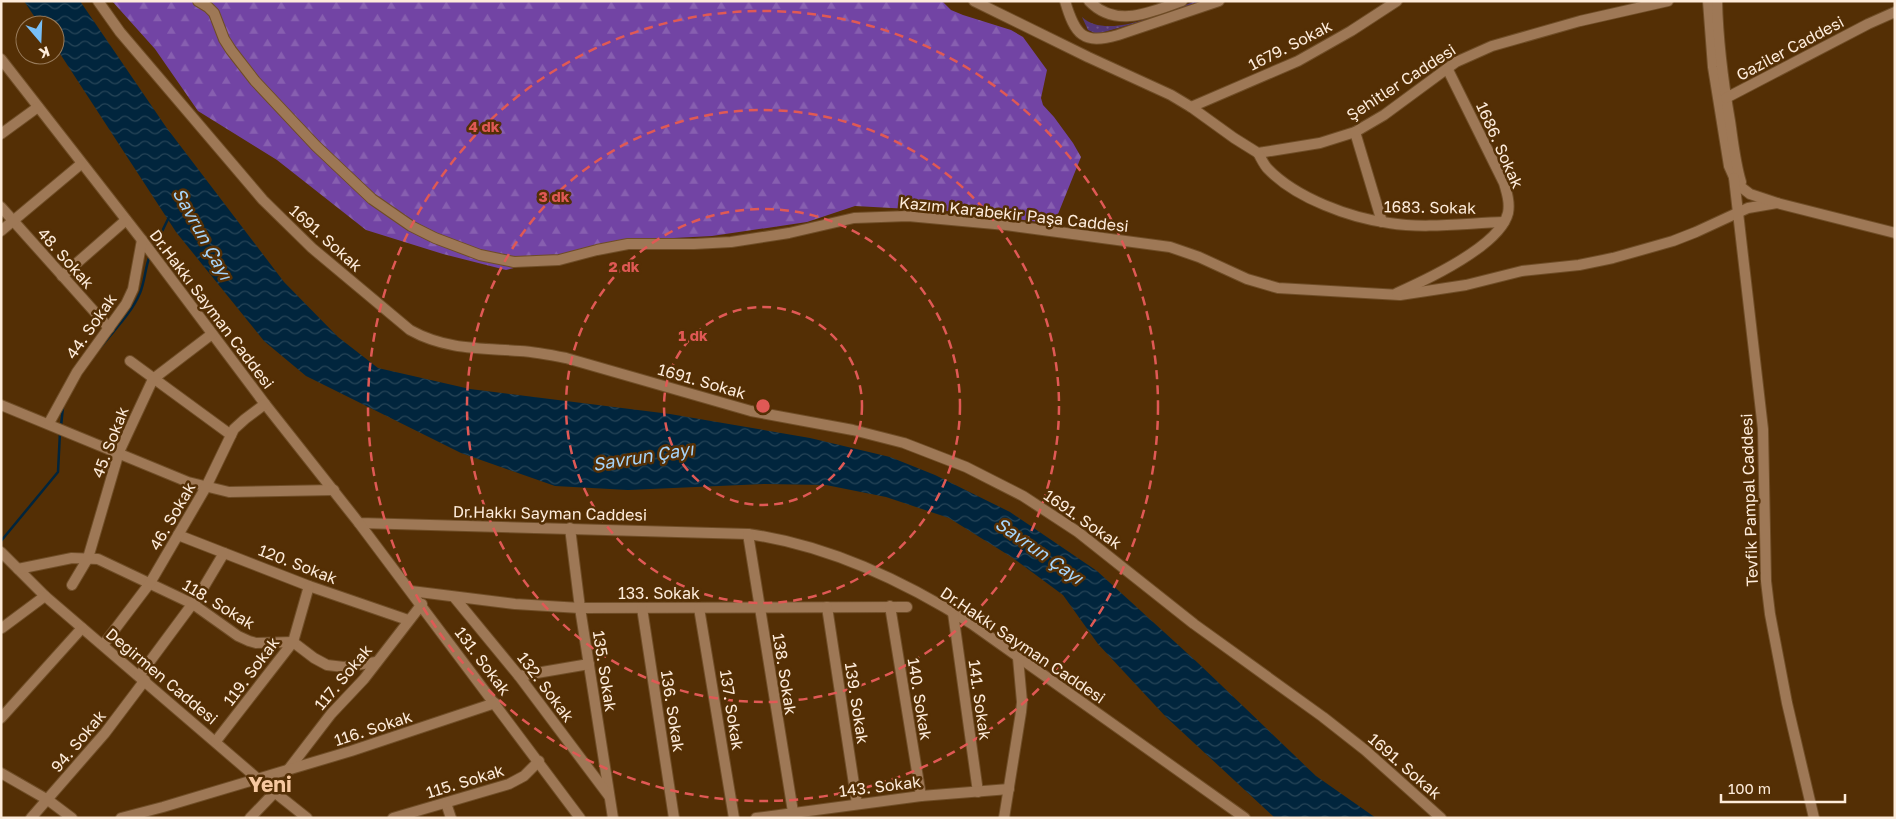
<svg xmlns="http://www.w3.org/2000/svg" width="1896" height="819" font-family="'Golos Text',sans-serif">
  <defs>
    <pattern id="green-dots" width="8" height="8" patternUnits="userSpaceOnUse" patternTransform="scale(1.25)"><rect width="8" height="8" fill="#543775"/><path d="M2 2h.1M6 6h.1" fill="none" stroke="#6e5488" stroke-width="1.8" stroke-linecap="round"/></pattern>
    <pattern id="forest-firs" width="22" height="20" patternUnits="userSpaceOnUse" patternTransform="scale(1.25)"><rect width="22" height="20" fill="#7244a4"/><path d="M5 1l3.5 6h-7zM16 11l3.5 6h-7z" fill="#875fb0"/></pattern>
    <pattern id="water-waves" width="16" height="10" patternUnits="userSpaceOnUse" patternTransform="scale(1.25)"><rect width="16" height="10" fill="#01253d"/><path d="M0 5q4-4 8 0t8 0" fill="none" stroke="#274558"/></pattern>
  </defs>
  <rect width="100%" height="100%" fill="#542f05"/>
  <path fill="url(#green-dots)" d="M 1196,1 L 1202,1 L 1139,22 L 1097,34 L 1088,30 L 1082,17 C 1107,41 1167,11 1196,1 Z"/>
  <polygon fill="url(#forest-firs)" points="112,1 942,1 951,10 963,15 1011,30 1023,37 1047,70 1041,98 1043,105 1054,117 1073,143 1081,157 1054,224 965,212 855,206 807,222 712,236 616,241 506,270 443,254 366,230 277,160 198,111 155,49"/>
  <polygon fill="url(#water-waves)" points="24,1 80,1 166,127 284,282 338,337 378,368 470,389 670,414 810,438 890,457 935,475 1010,512 1097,571 1198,663 1316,776 1376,818 1275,818 1166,717 1098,644 1063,595 1013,558 949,518 886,497 826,485 764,484 628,490 555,486 461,453 306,376 264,341 176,232 55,46 55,25 40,25"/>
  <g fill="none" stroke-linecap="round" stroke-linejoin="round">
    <g stroke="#01253d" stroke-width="2.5">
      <polyline points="153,250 169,217"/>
      <path d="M 100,348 C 114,330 131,314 140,293 C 145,281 145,268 150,255"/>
      <polyline points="61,426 63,407"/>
      <polyline points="1,541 58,472 60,432"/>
    </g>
    <defs>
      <g id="minor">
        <path d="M 98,1 L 120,32 L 263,200 L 312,248 L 410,330 C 446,350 481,348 520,351 C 536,352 551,355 566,358 L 751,411 L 853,430 L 904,443 L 966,467 L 1023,496 L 1078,532 L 1194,624 L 1323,717 L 1365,750 L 1441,818"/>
        <polyline points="198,1 208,7 214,13 224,39 231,50 255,81 316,146 372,199 411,226 435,238 480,255 514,262 559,260 597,250 628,244 694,244 731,242 789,233 854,218 908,216 1006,225 1170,247 1199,257 1247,279 1278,288 1400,295 1466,285 1522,271 1579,265 1613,258 1673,241 1696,232 1748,208 1777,203"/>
        <polyline points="974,1 1088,57 1171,95 1191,107 1234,138 1258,153 1320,143 1355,132 1384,115 1456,62 1492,46 1580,21 1668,1"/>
        <path d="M 1065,1 C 1075,35 1083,45 1118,35 L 1219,1"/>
        <path d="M 1089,1 C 1116,29 1151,12 1182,1"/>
        <polyline points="1708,1 1713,67 1729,166 1737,184 1750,194 1777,203 1895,233"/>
        <path d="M 1717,1 C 1718,42 1723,81 1730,121 C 1733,141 1735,162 1741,182"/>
        <path d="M 1,59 L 142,240 L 265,404 L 359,523 L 748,534 C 828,545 904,581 972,624 L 1245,818"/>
        <polyline points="1726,98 1868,24 1895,12"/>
        <polyline points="1191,107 1298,61 1351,31 1397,1"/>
        <polyline points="1355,132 1382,222"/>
        <polyline points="1,134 38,107"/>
        <path d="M 1258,153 C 1261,158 1264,165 1268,169 C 1296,198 1350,218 1389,223 C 1425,229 1467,223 1504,222"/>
        <polyline points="1734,178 1763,429 1766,581 1770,614 1787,703 1814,818"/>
        <polyline points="1,207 109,328"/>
        <polyline points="1,231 81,164"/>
        <polyline points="62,276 126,220"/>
        <path d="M 1397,293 C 1426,280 1500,246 1508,213 C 1510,203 1507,193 1504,183 L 1447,68"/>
        <polyline points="130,361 231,435"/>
        <polyline points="1,405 188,482 229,492 334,490"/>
        <polyline points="49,423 77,372 126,304 133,289 142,240"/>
        <polyline points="359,523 580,818"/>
        <polyline points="570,528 580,608 613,818"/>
        <polyline points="748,534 794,818"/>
        <polyline points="178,535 309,586 408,620"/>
        <polyline points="1,552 45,596 258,779 307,818"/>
        <polyline points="18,569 72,558 98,559 193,604 238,636 249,641 256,643 293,642 314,658 327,665 344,667 376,662"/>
        <polyline points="72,585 88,558 119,452 153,379 212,334"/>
        <polyline points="411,591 515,604 580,608 907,607"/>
        <polyline points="454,597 519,676 609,796"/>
        <polyline points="890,606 921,796"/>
        <polyline points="827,607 857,804"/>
        <polyline points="642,608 674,818"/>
        <polyline points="699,608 734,818"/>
        <polyline points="953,613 978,792"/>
        <polyline points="2,628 45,596"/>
        <polyline points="103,645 150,583 206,487 234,429 245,419 265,404"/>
        <polyline points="139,676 199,595 224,553"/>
        <polyline points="519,676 589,664"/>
        <polyline points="1,718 82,628"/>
        <polyline points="216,741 293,642 309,586"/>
        <polyline points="288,770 331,714 364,679 422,604"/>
        <polyline points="1,773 48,800 72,818"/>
        <polyline points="446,803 451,818"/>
        <polyline points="31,818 105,733 145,680"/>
        <polyline points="121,818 163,807 351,751 495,703"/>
        <polyline points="250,818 275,792"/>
        <polyline points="393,818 509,784 524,776 539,761"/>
        <polyline points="756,818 921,796 1009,789"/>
        <polyline points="1004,818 1021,712 1022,702 1018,658"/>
      </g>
    </defs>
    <use href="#minor" stroke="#6f4d27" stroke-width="12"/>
    <use href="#minor" stroke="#9e7856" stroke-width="10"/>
  </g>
  <g fill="none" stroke="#e05955" stroke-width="2.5" stroke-dasharray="9 6">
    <circle cx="763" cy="406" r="99"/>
    <circle cx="763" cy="406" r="197"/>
    <circle cx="763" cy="406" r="296"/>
    <circle cx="763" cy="406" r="395"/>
  </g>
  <g text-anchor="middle" stroke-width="5" stroke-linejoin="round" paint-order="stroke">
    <g font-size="16" fill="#feecdb" stroke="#542f05">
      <text transform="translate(1290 45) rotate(-27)" y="6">1679. Sokak</text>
      <text transform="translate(1790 48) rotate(-28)" y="6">Gaziler Caddesi</text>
      <text transform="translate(1401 82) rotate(-33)" y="6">Şehitler Caddesi</text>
      <text transform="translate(1500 145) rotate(66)" y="6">1686. Sokak</text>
      <text transform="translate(1430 207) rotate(1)" y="6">1683. Sokak</text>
      <text transform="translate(1014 214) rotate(6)" y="6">Kazım Karabekir Paşa Caddesi</text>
      <text transform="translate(326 238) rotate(42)" y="6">1691. Sokak</text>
      <text transform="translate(66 258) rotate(48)" y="6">48. Sokak</text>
      <text transform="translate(212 309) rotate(53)" y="6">Dr.Hakkı Sayman Caddesi</text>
      <text transform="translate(91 326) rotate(-55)" y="6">44. Sokak</text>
      <text transform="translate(702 381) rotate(16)" y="6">1691. Sokak</text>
      <text transform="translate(110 442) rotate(-69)" y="6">45. Sokak</text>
      <text transform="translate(1749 500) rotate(-92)" y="6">Tevfik Pampal Caddesi</text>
      <text transform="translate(550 513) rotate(1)" y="6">Dr.Hakkı Sayman Caddesi</text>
      <text transform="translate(172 516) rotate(-60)" y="6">46. Sokak</text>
      <text transform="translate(1083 519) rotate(35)" y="6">1691. Sokak</text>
      <text transform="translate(298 564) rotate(21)" y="6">120. Sokak</text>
      <text x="659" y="599">133. Sokak</text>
      <text transform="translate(219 604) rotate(31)" y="6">118. Sokak</text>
      <text transform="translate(1023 645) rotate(34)" y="6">Dr.Hakkı Sayman Caddesi</text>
      <text transform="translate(483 661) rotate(53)" y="6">131. Sokak</text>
      <text transform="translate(251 671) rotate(-53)" y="6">119. Sokak</text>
      <text transform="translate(605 671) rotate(81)" y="6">135. Sokak</text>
      <text transform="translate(785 674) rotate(81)" y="6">138. Sokak</text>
      <text transform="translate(162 676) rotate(40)" y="6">Değirmen Caddesi</text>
      <text transform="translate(343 677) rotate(-50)" y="6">117. Sokak</text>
      <text transform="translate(546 687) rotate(53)" y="6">132. Sokak</text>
      <text transform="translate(920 699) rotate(81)" y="6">140. Sokak</text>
      <text transform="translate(980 700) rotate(82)" y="6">141. Sokak</text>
      <text transform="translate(857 703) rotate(81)" y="6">139. Sokak</text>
      <text transform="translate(732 710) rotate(81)" y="6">137. Sokak</text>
      <text transform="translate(673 711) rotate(81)" y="6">136. Sokak</text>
      <text transform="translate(373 728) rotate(-18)" y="6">116. Sokak</text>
      <text transform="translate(78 741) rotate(-50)" y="6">94. Sokak</text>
      <text transform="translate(1405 766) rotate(41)" y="6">1691. Sokak</text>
      <text transform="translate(465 781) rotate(-17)" y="6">115. Sokak</text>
      <text transform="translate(880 786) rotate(-7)" y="6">143. Sokak</text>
    </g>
    <g font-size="18" font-style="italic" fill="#a6d5fb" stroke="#542f05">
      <text transform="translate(202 234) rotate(61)" y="6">Savrun Çayı</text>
      <text transform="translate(643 457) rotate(-9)" y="6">Savrun Çayı</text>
      <text transform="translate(1039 551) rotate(35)" y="6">Savrun Çayı</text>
    </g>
    <g font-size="21" font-weight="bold" fill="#f6c8a0" stroke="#542f05">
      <text x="270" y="792">Yeni</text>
    </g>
  </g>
  <circle cx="763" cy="406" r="8" fill="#e05955" stroke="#542f05" stroke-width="2.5"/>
  <g font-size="15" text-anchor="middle" font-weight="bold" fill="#e05955" stroke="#542f05" stroke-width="5" stroke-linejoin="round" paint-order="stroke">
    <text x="484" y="132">4 dk</text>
    <text x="554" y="202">3 dk</text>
    <text x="624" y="272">2 dk</text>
    <text x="693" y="341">1 dk</text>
  </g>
  <rect width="1896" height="819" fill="none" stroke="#feecdb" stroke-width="5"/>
  <g transform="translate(40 40) rotate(161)"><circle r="24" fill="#542f05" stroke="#987b5b"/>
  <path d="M0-4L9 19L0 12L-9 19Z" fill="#78bff7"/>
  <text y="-8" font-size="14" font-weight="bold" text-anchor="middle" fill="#feecdb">K</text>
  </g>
  <path d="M1721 794v8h124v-8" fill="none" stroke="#feecdb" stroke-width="2.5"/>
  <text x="1728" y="794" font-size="15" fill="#feecdb" stroke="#542f05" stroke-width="4" paint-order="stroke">100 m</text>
</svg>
